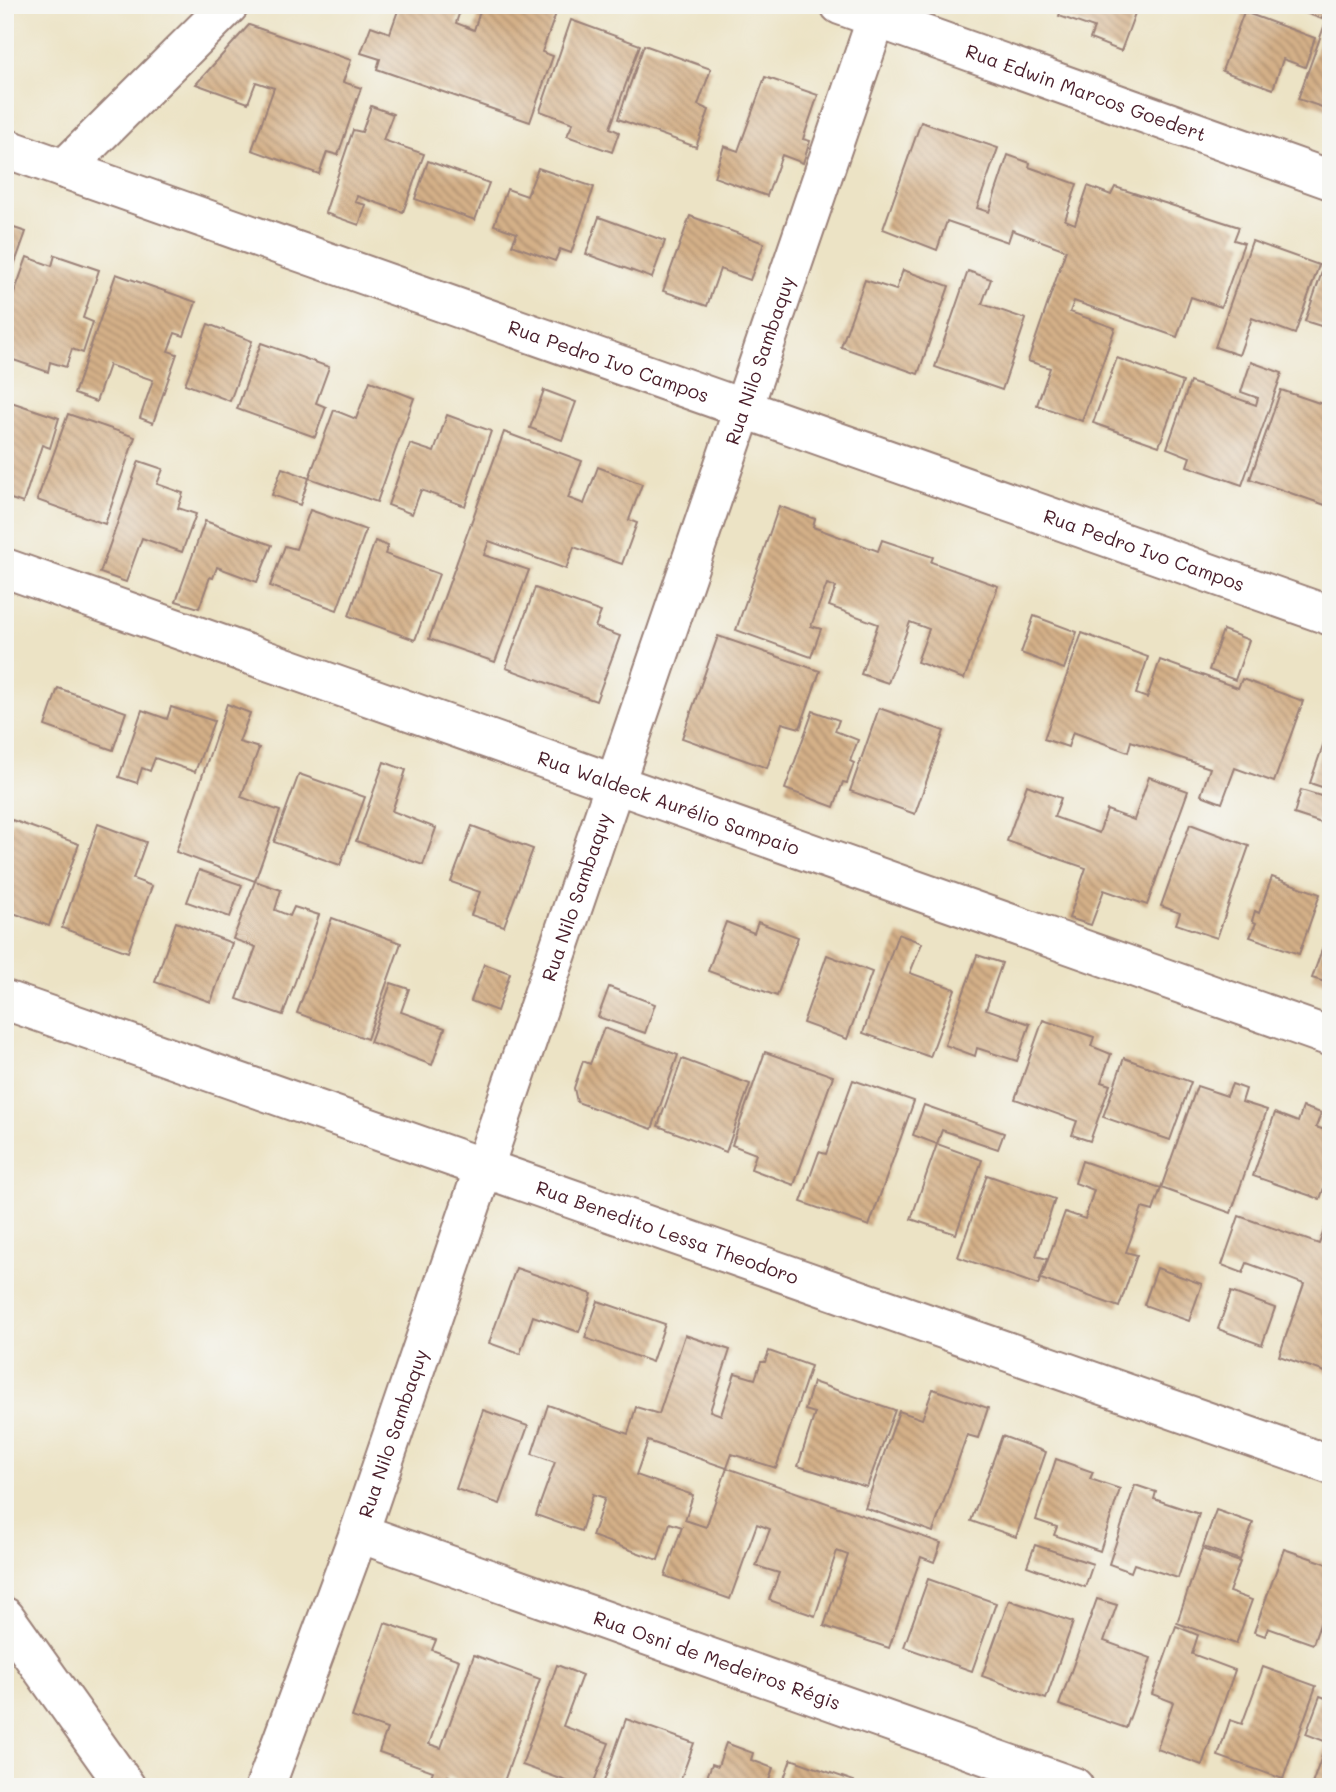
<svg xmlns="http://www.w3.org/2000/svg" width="1336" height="1792" font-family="Mali,sans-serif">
  <defs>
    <pattern id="building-back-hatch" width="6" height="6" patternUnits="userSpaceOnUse" patternTransform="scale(1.75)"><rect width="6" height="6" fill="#d4b088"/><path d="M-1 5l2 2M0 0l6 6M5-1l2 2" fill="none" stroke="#ae8f6f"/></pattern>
  </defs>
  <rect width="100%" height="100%" fill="#f6f6f2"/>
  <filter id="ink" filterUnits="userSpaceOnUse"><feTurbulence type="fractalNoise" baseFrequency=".0143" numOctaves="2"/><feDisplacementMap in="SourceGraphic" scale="14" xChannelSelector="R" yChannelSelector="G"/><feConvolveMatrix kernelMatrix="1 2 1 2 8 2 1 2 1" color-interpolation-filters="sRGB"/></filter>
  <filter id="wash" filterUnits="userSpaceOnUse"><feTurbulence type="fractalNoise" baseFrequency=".00686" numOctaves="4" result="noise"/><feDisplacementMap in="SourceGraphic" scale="28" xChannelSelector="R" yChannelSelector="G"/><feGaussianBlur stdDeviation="1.57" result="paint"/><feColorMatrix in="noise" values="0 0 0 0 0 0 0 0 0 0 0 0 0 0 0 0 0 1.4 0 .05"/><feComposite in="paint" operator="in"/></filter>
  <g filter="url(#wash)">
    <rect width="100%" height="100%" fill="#ece3c5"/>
    <g id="blocks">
      <g fill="url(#building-back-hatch)" fill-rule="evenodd">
        <polygon points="400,5 462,5 456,23 474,30 482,5 559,5 542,52 553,56 530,122 377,69 380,59 361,53 371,26 390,33"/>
        <polygon points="1063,5 1138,5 1121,51 1090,39 1094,28 1059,16"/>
        <polygon points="1292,5 1327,5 1322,19 1291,8"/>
        <polygon points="1244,12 1315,38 1305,67 1283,59 1273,89 1222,71"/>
        <polygon points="571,20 640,45 610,128 619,132 612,152 567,136 573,123 540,111"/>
        <polygon points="1325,24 1331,26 1331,110 1298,99"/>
        <polygon points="249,25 351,60 343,82 361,88 338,155 327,152 319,174 252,150 274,88 256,82 248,103 196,84"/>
        <polygon points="644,45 711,69 698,105 709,110 696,147 618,119"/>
        <polygon points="765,77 818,95 803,139 810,141 803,163 782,155 767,196 714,177 724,146 738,151"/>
        <polygon points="371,106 393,114 383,140 424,154 403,212 357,196 355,202 366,205 359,225 325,213 353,130 362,132"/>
        <polygon points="921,122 998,148 977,208 989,212 1008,155 1030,163 1029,167 1077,184 1065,220 1075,224 1088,186 1111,195 1115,187 1239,227 1234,240 1244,243 1221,307 1191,297 1177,337 1074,301 1070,312 1115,328 1082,421 1037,405 1050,368 1028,361 1066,250 1012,230 1008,242 947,221 937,250 883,229"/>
        <polygon points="428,161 489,183 475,220 415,199"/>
        <polygon points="538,168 594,187 571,253 560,249 555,261 512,245 517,233 494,225 507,189 527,196"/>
        <polygon points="690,216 764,243 750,280 720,269 707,306 663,291"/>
        <polygon points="599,217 665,241 652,278 586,254"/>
        <polygon points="5,225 26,232 6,288 5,288"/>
        <polygon points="1252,241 1319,265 1295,334 1252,318 1239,355 1215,347"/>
        <polygon points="55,255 99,270 83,318 93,322 83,353 72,349 66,367 50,362 48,372 5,357 5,319 27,257 52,266"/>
        <polygon points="903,270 949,286 918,374 841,347 865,280 896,290"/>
        <polygon points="968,271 991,279 982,304 1026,319 1002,390 935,367"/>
        <polygon points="1322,272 1331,275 1331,317 1328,316 1324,327 1305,321"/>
        <polygon points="116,274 196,302 184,336 175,333 168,351 177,354 153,423 140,418 153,380 109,365 96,402 74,394"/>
        <polygon points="208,324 252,341 230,401 185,384"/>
        <polygon points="261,343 329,367 316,403 326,407 315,437 237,409"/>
        <polygon points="1117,358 1183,382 1159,446 1093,423"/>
        <polygon points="1251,362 1282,373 1242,485 1187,466 1190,457 1167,448 1190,382 1256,405 1258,398 1241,392"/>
        <polygon points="370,381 414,398 377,502 309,478 334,410 356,419"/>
        <polygon points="544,390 576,402 562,440 530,428"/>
        <polygon points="1281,390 1331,407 1331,507 1250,479"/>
        <polygon points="5,400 59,418 50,448 42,445 23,503 5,497"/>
        <polygon points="68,414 135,437 105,524 37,500"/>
        <polygon points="447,415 491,431 465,506 421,490 412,514 388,505 410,444 434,452"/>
        <polygon points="504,432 582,461 568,498 584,504 598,467 642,484 629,520 637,523 622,564 574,547 566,569 489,541 484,555 529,570 495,662 429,639"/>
        <polygon points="139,461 163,469 157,484 183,493 178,508 196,514 182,552 142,538 126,582 100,573"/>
        <polygon points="282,468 309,478 300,505 272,495"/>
        <polygon points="779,506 815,519 813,527 878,551 882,540 933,557 931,562 998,586 964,679 917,662 929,629 910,622 888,683 861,674 878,624 829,606 836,587 827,584 811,626 821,629 811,657 736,630"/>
        <polygon points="310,510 366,530 337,610 270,586 285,546 296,549"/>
        <polygon points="205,521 272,545 257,582 217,567 213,578 210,577 199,608 176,601"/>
        <polygon points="375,541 388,546 385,554 439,574 415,640 349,616"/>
        <polygon points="535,588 601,612 595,627 620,636 596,701 506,668"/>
        <polygon points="1034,616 1077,632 1064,669 1021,653"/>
        <polygon points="1223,630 1249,640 1235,680 1209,670"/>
        <polygon points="1082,633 1148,657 1136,694 1147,698 1160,660 1238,688 1242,679 1303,701 1274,782 1235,768 1222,803 1201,795 1210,768 1131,741 1128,752 1073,732 1068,747 1044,739"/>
        <polygon points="718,636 820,671 800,728 782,723 767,768 682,738"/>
        <polygon points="58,688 126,712 113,750 45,726"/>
        <polygon points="227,704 250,713 239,742 259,748 241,797 280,811 255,881 281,890 275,910 290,916 294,907 319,915 283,1015 237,999 256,947 233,939 255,881 176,852"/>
        <polygon points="171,707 214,721 195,772 155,758 150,771 142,768 137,783 119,777 142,710 167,719"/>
        <polygon points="879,708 944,731 915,814 850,791"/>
        <polygon points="813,711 839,720 835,731 858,740 850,761 854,763 847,783 843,782 834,807 785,789"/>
        <polygon points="1330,725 1331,725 1331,790 1310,783"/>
        <polygon points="384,762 406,770 392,811 436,828 423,865 356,841"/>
        <polygon points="299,774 365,797 340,865 274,842"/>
        <polygon points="1149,777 1188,791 1147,905 1104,890 1091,925 1069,918 1086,868 1007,841 1027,785 1061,798 1054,817 1099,833 1107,810 1134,820"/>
        <polygon points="1301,790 1331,799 1331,826 1294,814"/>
        <polygon points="12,820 79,844 49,926 5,910 5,840"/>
        <polygon points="98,824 146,842 133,879 152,886 128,952 62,928"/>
        <polygon points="1190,824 1249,846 1217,938 1176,924 1180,913 1161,906"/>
        <polygon points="472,826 533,849 504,926 471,915 480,892 451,882"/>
        <polygon points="199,870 242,885 230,917 187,902"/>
        <polygon points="1272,877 1320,894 1299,954 1250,937 1256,923 1252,921 1255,911 1259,913"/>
        <polygon points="332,918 401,943 367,1039 297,1013"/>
        <polygon points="176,922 232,943 211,1002 155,982"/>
        <polygon points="726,922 754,933 758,922 798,937 777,996 708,971"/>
        <polygon points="1330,927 1331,927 1331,984 1312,978"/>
        <polygon points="898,934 922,943 910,973 955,989 930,1057 863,1033"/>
        <polygon points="827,955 872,972 847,1039 803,1023"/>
        <polygon points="977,955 1002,963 986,1009 1030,1024 1017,1061 977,1048 975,1056 945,1045"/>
        <polygon points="484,964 510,973 497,1011 471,1001"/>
        <polygon points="391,983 409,989 401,1012 445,1028 432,1065 370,1042"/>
        <polygon points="609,987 655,1004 645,1033 598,1017"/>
        <polygon points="1043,1020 1094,1037 1091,1046 1111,1054 1101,1082 1110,1085 1090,1141 1072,1135 1077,1121 1015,1099"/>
        <polygon points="604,1028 678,1055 652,1129 577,1102 574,1088 583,1061 590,1064"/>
        <polygon points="765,1052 833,1076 794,1185 751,1169 756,1154 732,1145"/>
        <polygon points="1124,1058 1191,1082 1170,1140 1103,1117"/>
        <polygon points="682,1059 750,1084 726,1152 658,1126"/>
        <polygon points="853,1080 914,1101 869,1226 801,1202 819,1152 826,1154"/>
        <polygon points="1232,1084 1246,1089 1242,1102 1267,1110 1231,1213 1161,1188 1197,1086 1227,1096"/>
        <polygon points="924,1105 1004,1133 998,1149 942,1130 937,1144 982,1160 956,1234 911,1219 937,1144 913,1135"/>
        <polygon points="1303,1107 1321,1113 1316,1127 1331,1132 1331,1168 1320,1199 1253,1176 1275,1113 1298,1122"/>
        <polygon points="1082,1161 1161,1188 1153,1211 1142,1208 1126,1252 1137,1255 1119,1307 1041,1279 1065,1212 1085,1219 1094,1190 1075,1183"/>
        <polygon points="987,1175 1055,1199 1036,1256 1047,1259 1038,1285 958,1257"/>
        <polygon points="1331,1211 1331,1374 1279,1356 1304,1284 1247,1263 1243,1273 1222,1265 1239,1216 1319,1244"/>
        <polygon points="516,1268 592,1294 579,1332 533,1316 520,1354 489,1343"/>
        <polygon points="1157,1268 1202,1284 1189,1321 1144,1305"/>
        <polygon points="1231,1292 1275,1308 1262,1345 1218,1329"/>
        <polygon points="598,1301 665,1324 652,1362 585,1338"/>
        <path d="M 685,1335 L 730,1350 L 710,1411 L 721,1415 L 735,1373 L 755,1379 L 761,1362 L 765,1362 L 769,1351 L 811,1366 L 776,1468 L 732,1454 L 727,1468 L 941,1543 L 934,1562 L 921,1557 L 889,1648 L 824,1626 L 848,1555 L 837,1551 L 815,1616 L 769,1600 L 779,1573 L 756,1566 L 770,1529 L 757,1524 L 730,1599 L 665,1576 L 682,1527 L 670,1523 L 658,1560 L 592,1536 L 605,1498 L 593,1494 L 581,1531 L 536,1515 L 555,1462 L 532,1454 L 548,1405 L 628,1434 L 636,1407 L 659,1414 ZM 648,1441 L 727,1468 L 706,1527 L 685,1520 L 693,1495 L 636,1475 Z"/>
        <polygon points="813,1382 895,1410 867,1487 798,1466 815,1413 805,1410"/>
        <polygon points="933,1389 988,1408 978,1438 967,1435 933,1532 865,1508 899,1411 922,1419"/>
        <polygon points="483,1410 528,1426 500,1504 456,1489"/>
        <polygon points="1002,1436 1046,1452 1016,1537 971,1521"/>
        <polygon points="1056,1459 1093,1472 1090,1479 1120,1489 1100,1551 1054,1535 1057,1527 1036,1520"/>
        <polygon points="1135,1485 1156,1492 1154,1499 1199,1514 1178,1578 1134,1564 1131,1572 1109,1564"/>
        <polygon points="1216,1510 1253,1523 1240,1560 1203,1547"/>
        <polygon points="1035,1545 1093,1564 1085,1587 1027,1566"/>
        <polygon points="1202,1549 1240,1562 1229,1592 1252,1600 1236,1644 1177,1623"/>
        <polygon points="1284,1549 1331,1565 1331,1598 1329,1598 1313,1644 1268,1628 1265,1636 1254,1632"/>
        <polygon points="928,1579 996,1603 972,1671 904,1647"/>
        <polygon points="1097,1599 1117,1605 1104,1641 1151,1658 1126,1728 1059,1705"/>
        <polygon points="1009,1600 1073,1622 1046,1699 982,1676"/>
        <polygon points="385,1623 436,1640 432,1650 459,1660 429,1744 441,1748 474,1655 540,1679 502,1787 477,1787 448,1776 444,1787 427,1787 433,1771 379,1752 387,1729 352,1717"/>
        <polygon points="1176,1626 1198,1635 1192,1654 1235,1670 1202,1765 1157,1749 1173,1702 1152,1694"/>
        <polygon points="557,1665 582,1675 563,1726 609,1743 592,1787 583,1787 522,1765"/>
        <polygon points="1263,1667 1316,1686 1283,1779 1218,1756 1230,1720 1242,1724"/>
        <polygon points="1320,1696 1331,1700 1331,1787 1311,1787 1327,1742 1306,1734"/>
        <polygon points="626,1719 694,1743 678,1787 602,1787"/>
        <polygon points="726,1743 753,1753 751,1760 773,1768 767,1787 703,1787 712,1764 718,1766"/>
        <polygon points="791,1759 854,1781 852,1787 781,1787"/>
      </g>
    </g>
  </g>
  <g filter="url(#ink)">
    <use href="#blocks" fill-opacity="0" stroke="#9b8178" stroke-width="2"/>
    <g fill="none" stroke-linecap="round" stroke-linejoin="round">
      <defs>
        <g id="street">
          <path id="s1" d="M 840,5 L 1331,180"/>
          <path id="s2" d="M 5,148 L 1331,616"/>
          <polyline points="64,169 229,5"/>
          <path id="s3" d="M 5,568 L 1331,1037"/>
          <path id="s4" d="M 5,1000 L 1331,1465"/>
          <path id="s5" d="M 359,1533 L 1074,1787"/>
          <polyline points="5,1617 126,1787"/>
          <path id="s6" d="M 265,1787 L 359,1533 L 881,5"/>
        </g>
      </defs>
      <use href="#street" stroke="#9b8178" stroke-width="42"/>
      <use href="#street" stroke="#fff" stroke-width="38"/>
    </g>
  </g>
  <g text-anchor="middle" stroke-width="5" stroke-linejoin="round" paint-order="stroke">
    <g font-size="19" fill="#4a1f2b" stroke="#f6f6f2">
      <text dy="7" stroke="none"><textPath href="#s1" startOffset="261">Rua Edwin Marcos Goedert</textPath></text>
      <text dy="7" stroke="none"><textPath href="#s2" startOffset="640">Rua Pedro Ivo Campos</textPath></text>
      <text dy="7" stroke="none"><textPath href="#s6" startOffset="1510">Rua Nilo Sambaquy</textPath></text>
      <text dy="7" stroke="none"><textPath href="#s2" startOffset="1208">Rua Pedro Ivo Campos</textPath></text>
      <text dy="7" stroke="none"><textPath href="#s3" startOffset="704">Rua Waldeck Aurélio Sampaio</textPath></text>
      <text dy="7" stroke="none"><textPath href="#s6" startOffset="943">Rua Nilo Sambaquy</textPath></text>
      <text dy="7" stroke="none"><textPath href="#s4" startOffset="702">Rua Benedito Lessa Theodoro</textPath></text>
      <text dy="7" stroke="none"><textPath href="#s6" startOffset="376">Rua Nilo Sambaquy</textPath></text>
      <text dy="7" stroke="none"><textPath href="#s5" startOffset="380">Rua Osni de Medeiros Régis</textPath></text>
    </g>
  </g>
  <rect width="1336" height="1792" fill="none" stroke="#f6f6f2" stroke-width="28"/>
</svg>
